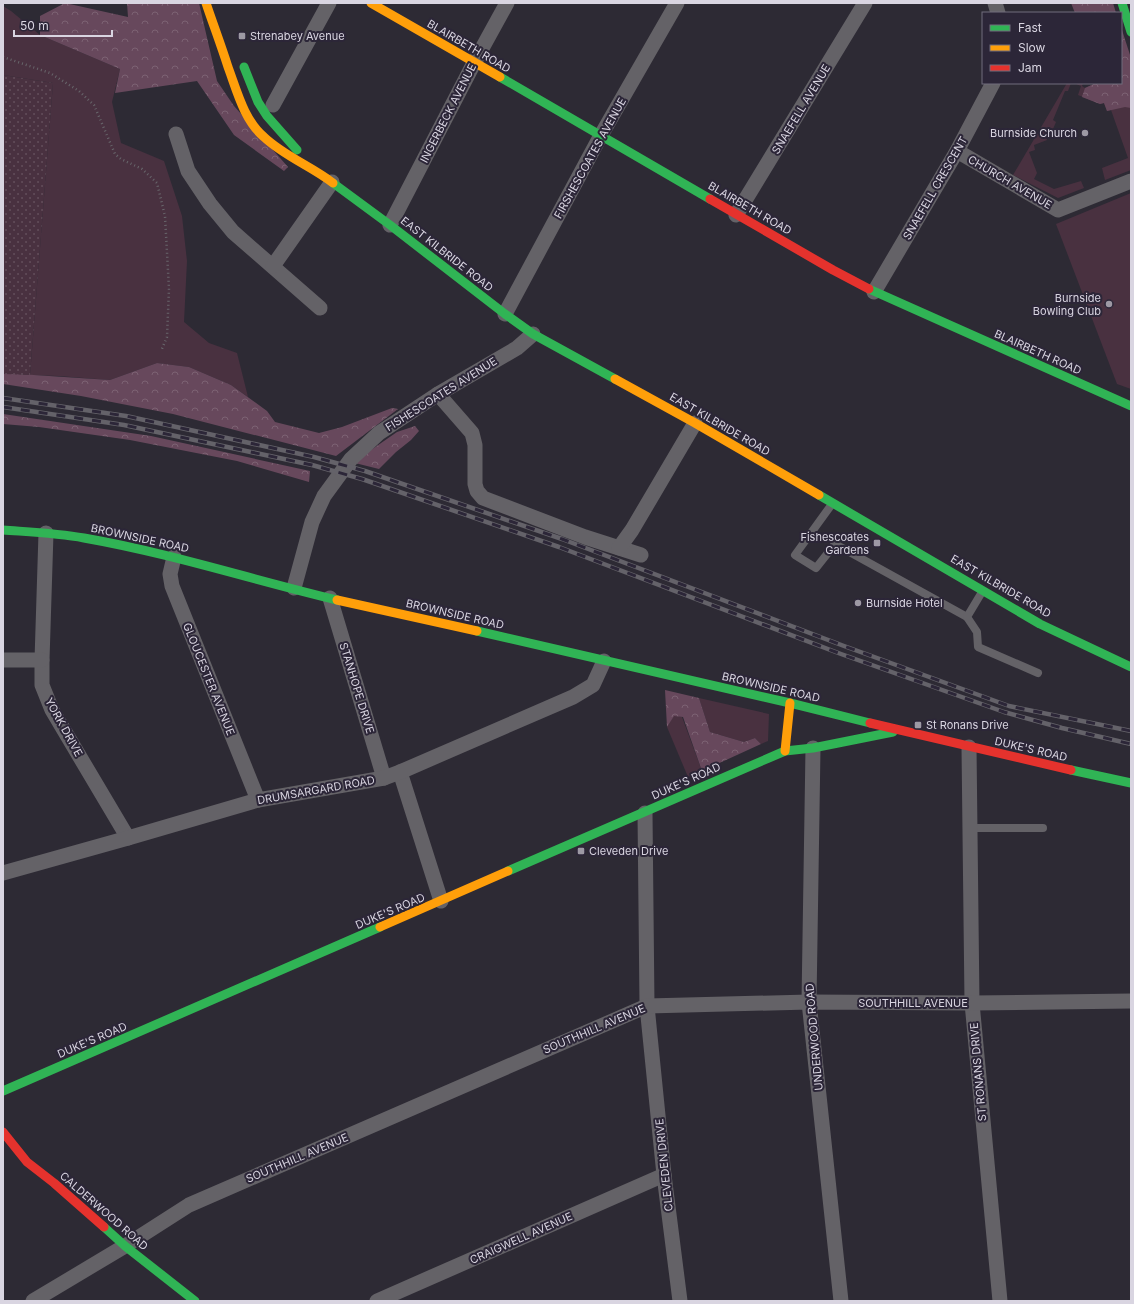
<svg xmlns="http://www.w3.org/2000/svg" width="1134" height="1304" font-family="Inter,sans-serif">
  <defs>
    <pattern id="forest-crowns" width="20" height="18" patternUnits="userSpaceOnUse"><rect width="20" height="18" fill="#67485c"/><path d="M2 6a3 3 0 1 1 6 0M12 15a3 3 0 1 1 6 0" fill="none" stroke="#7c6273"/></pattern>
    <pattern id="park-dots" width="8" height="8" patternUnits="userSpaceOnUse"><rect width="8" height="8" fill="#493140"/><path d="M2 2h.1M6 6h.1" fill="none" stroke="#634e5b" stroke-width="1.8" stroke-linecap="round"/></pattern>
  </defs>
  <rect width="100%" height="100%" fill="#2d2a34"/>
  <g fill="#493140">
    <polygon points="3,6 11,11 40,35 120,69 112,102 121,143 164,161 182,216 187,261 184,322 209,343 237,353 248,397 231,385 189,367 157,363 110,380 58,376 30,375 53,83 3,75"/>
    <polygon points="1131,58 1131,170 1105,180 1102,168 1128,158 1111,110 1107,111 1104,103 1100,104 1078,95 1081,86 1074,83 1083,83 1082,86 1085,88 1096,83 1121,83"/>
    <polygon points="1067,83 1071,83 1068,91 1065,91 1053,120 1056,122 1050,136 1046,138 1047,140 1034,145 1035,150 1029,152 1037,173 1034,179 1054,189 1081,181 1084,188 1058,198 1013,175"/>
    <polygon points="1131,193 1131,389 1117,384 1056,224"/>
    <polygon points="699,698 769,714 768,741 761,744 755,738 744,742 710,732"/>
    <polygon points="674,715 682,717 702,771 688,777 667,727"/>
  </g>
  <g fill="url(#forest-crowns)">
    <polygon points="65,3 128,17 127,3 199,3 217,81 234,106 288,167 284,171 234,135 197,81 115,93 120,69 40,35 40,16"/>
    <polygon points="1071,3 1113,3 1116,13 1075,13"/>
    <polygon points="1121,27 1131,58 1131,108 1125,107 1107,111 1104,103 1100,104 1082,97 1085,88 1096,83 1121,83"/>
    <polygon points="157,363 189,367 231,385 267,411 275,422 319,433 342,427 392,408 398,409 336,456 173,414 81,396 3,384 3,373 110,380"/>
    <polygon points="3,414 151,436 310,471 309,482 237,461 130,440 39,427 3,424"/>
    <polygon points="415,426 419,431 411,440 396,452 379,469 355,463 371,450 397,432"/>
    <polygon points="665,690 699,698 710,732 744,742 755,738 761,744 702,771 683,717 674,716 667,727"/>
  </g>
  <polygon fill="url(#park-dots)" points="3,75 53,83 30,375 3,374"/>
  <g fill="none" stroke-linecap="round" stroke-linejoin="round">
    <polyline stroke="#68666b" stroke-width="2.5" stroke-dasharray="1 3" stroke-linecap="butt" points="3,57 50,73 79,91 94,105 115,154 121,159 142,169 157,183 165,216 169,289 167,337 161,351"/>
    <g stroke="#646267" stroke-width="8">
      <polyline points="832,504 795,555 816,568 835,544 967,617"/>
      <polyline points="982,592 967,617 977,632 978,647 1038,673"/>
      <polyline points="970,828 1043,828"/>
    </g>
    <g stroke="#646267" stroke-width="15">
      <polyline points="995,3 998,13"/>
      <polyline points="273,105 329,3"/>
      <polyline points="176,134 188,171 210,204 233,232 320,308"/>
      <polyline points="957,151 1058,210 1131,181"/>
      <polyline points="736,215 865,3"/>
      <polyline points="390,225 474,63 507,3"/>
      <polyline points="273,266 332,182"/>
      <polyline points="874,292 957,151 993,83"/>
      <polyline points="505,314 600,137 677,3"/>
      <polyline points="438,394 472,433 475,445 475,484 477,491 483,498 585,537 641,555"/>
      <polyline points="46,533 42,660 42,685 52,710 128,838"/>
      <polyline points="619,548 632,530 695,423"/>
      <polyline points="174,557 170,574 172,586 258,800"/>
      <polyline points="294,588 312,522 324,496 351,459 379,433 438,394 517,348 533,334"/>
      <polyline points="330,598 384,778"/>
      <polyline points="3,660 42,660"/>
      <polyline points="969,747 972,1003 1000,1301"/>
      <polyline points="813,748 809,1002 841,1301"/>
      <polyline points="400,772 441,901"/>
      <polyline points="645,813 647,1006 664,1175 680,1301"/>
      <polyline points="3,873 128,838 258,800 384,778 400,772 573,697 593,685 604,661"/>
      <polyline points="33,1301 125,1246 189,1205 647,1006 809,1002 972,1003 1131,1001"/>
      <polyline points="377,1301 664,1175"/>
    </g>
    <g stroke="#30b455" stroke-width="9">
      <polyline points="1122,3 1131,32"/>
      <polyline points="244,67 258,102 267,116 297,150"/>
      <polyline points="500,77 710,199"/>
      <polyline points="333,183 390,225 505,314 533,334 615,379"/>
      <polyline points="869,289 1131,406"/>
      <polyline points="819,495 1040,624 1131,667"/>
      <path d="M 3,530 C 30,532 57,533 84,538 C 170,553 253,580 337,600"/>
      <polyline points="477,631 790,703 870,723"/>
      <polyline points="1071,770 1131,783"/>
      <polyline points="508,871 785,751 813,748 893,732"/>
      <polyline points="3,1091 380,927"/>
      <polyline points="104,1227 125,1246 195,1301"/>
    </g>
    <g stroke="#ff9f0a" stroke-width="9">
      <path d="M 206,3 C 213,24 221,45 228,67 C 237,91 244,120 264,137 C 284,156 311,166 333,183"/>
      <polyline points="371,3 500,77"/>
      <polyline points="615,379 695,423 819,495"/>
      <polyline points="337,600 477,631"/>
      <polyline points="785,751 790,703"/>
      <polyline points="380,927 508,871"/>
    </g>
    <g stroke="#e5322d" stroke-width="9">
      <polyline points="710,199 833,270 869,289"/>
      <polyline points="870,723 1071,770"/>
      <polyline points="3,1132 27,1162 54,1183 104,1227"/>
    </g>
    <defs>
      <g id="rail">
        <polyline points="3,398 126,416 314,457 365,471 562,539 844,646 1009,706 1131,731"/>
        <polyline points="3,407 124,425 312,465 362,479 559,547 841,654 1004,712 1062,728 1131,744"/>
      </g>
    </defs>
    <use href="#rail" stroke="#646269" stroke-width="4.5"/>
    <use href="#rail" stroke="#2c2638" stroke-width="3" stroke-dasharray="9" stroke-linecap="butt"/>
  </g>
  <g fill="#9d99a4" stroke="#2c2638" stroke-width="1.5">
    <rect x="238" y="32" width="8" height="8" rx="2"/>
    <circle cx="1085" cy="133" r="4"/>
    <circle cx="1109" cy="304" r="4"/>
    <rect x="873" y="539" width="8" height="8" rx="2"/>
    <circle cx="858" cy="603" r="4"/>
    <rect x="914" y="721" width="8" height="8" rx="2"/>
    <rect x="577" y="847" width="8" height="8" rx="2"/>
  </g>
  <g text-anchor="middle" stroke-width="4" stroke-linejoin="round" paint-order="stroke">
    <g font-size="11" fill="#d9d5e1" stroke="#2c2638" text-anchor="start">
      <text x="250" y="40">Strenabey Avenue</text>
      <text x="1077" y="137" text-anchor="end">Burnside Church</text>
      <text x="1101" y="302" text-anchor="end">Burnside<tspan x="1101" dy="13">Bowling Club</tspan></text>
      <text x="869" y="541" text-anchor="end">Fishescoates<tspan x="869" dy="13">Gardens</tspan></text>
      <text x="866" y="607">Burnside Hotel</text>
      <text x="926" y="729">St Ronans Drive</text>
      <text x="589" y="855">Cleveden Drive</text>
    </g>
    <g font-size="11" fill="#d9d5e1" stroke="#2c2638">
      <text transform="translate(469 46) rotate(30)" y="4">BLAIRBETH ROAD</text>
      <text transform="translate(801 109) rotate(-59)" y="4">SNAEFELL AVENUE</text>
      <text transform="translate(448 113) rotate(-63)" y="4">INGERBECK AVENUE</text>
      <text transform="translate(590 158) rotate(-61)" y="4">FIRSHESCOATES AVENUE</text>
      <text transform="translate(1010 182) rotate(30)" y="4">CHURCH AVENUE</text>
      <text transform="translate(935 188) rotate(-60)" y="4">SNAEFELL CRESCENT</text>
      <text transform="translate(750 208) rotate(30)" y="4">BLAIRBETH ROAD</text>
      <text transform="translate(447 254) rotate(38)" y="4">EAST KILBRIDE ROAD</text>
      <text transform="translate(1038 352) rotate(24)" y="4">BLAIRBETH ROAD</text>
      <text transform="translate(441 394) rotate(-32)" y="4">FISHESCOATES AVENUE</text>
      <text transform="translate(720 424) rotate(30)" y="4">EAST KILBRIDE ROAD</text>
      <text transform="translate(140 538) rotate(12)" y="4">BROWNSIDE ROAD</text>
      <text transform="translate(1001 586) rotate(30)" y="4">EAST KILBRIDE ROAD</text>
      <text transform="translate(455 614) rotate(13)" y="4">BROWNSIDE ROAD</text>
      <text transform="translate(209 679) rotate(68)" y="4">GLOUCESTER AVENUE</text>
      <text transform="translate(771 687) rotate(13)" y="4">BROWNSIDE ROAD</text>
      <text transform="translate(357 688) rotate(73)" y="4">STANHOPE DRIVE</text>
      <text transform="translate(64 727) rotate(61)" y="4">YORK DRIVE</text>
      <text transform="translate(1031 749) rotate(13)" y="4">DUKE'S ROAD</text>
      <text transform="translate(686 781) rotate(-24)" y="4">DUKE'S ROAD</text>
      <text transform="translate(316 790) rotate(-10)" y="4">DRUMSARGARD ROAD</text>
      <text transform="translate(390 911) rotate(-23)" y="4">DUKE'S ROAD</text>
      <text x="913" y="1007">SOUTHHILL AVENUE</text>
      <text transform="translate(594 1029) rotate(-23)" y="4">SOUTHHILL AVENUE</text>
      <text transform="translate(814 1037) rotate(-95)" y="4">UNDERWOOD ROAD</text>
      <text transform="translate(92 1040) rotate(-23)" y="4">DUKE'S ROAD</text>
      <text transform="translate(978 1072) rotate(-95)" y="4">ST RONANS DRIVE</text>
      <text transform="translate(297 1158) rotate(-23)" y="4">SOUTHHILL AVENUE</text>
      <text transform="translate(664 1165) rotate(-96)" y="4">CLEVEDEN DRIVE</text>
      <text transform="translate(104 1211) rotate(41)" y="4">CALDERWOOD ROAD</text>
      <text transform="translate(521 1238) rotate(-24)" y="4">CRAIGWELL AVENUE</text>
    </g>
  </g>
  <rect width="1134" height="1304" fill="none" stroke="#d9d5e1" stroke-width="8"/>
  <rect x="982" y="12" width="140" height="72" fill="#2c2638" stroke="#716c7c"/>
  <rect x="990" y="25" width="20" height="6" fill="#30b455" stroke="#716c7c"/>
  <text x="1018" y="32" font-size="12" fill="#d9d5e1">Fast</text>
  <rect x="990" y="45" width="20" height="6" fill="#ff9f0a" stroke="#716c7c"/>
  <text x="1018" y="52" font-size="12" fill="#d9d5e1">Slow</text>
  <rect x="990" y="65" width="20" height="6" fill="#e5322d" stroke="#716c7c"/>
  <text x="1018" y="72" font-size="12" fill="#d9d5e1">Jam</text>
  <path d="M14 30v6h98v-6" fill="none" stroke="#d9d5e1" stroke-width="2"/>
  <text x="20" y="30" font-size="12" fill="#d9d5e1" stroke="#2c2638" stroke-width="3" paint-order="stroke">50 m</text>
</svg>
